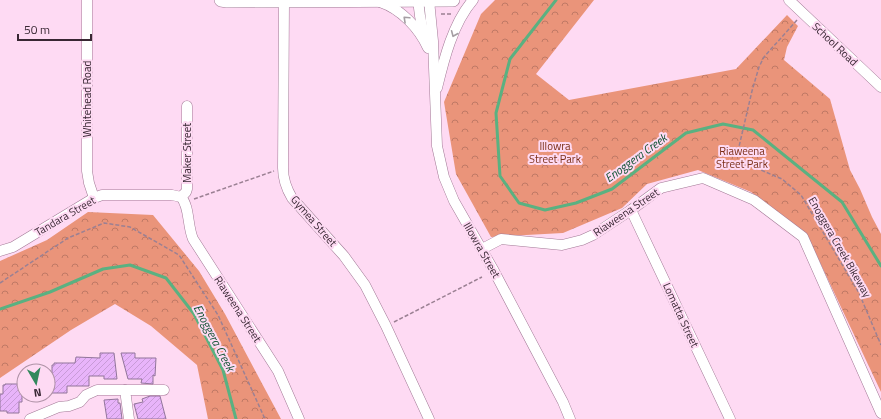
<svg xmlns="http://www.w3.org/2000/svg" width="881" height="419" font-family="'Titillium Web',sans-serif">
  <defs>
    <pattern id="forest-crowns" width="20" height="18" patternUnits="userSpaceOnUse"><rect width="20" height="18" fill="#ea947a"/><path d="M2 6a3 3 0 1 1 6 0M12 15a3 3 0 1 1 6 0" fill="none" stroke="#bf7965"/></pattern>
    <pattern id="building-hatch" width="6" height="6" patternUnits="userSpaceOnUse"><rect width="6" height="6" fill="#e8b4fa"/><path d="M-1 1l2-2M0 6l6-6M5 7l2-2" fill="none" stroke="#c89bd7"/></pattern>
  </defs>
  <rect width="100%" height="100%" fill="#fedaf3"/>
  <g fill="url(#forest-crowns)">
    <polygon points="495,0 594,0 536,74 569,100 736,69 787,15 798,26 787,47 784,60 830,99 850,170 860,189 872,217 881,234 881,392 807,235 751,192 698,170 647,184 622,208 563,233 491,237 456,174 444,102 481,14"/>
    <polygon points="88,212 153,215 199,271 225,314 281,419 208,419 197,365 151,326 115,304 71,330 0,378 0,261 47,240"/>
  </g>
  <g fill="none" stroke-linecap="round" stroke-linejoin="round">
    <g stroke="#5ab181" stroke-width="3">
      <polyline points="556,0 510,59 496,113 500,176 519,203 545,210 576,203 612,189 686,133 723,124 753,130 842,202 881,266"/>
      <polyline points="0,309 50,292 103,269 130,265 166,278 194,314 223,370 236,419"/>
    </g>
  </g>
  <g fill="url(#building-hatch)" stroke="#91759a">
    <polygon points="100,353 114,353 117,379 104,379 104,376 89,376 89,386 67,386 67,393 48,393 48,376 52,376 52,365 54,365 54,363 75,363 76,357 100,358"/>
    <polygon points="121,353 135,353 135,358 156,358 155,376 153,375 153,384 141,383 142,379 128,379"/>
    <polygon points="5,384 20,384 20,385 22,385 22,402 19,402 19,413 7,413 7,411 0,411 0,394 3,394 3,385 5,385"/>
    <polygon points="150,396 160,396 166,419 138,419 134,404 143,402 142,399"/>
    <polygon points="118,399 118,403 120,403 122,419 107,419 104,400"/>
  </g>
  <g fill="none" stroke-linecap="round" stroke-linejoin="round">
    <defs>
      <g id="minor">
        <polyline points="87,0 87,171 89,183 94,198"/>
        <polyline points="418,0 420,16 424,36"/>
        <polyline points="429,0 433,41 437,146 444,177 454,201 494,271 563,402 570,419"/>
        <polyline points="789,0 881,87"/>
        <path d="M 284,1 L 283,168 C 283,180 286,188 292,198 L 344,256 L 365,285 L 386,326 L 429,419"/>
        <path d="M 380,2 C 401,9 419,28 428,48"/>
        <path d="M 437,88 C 444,59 453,23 473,0"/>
        <polyline points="181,197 186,192 187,189 187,106"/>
        <polyline points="631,210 730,419"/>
        <polyline points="482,249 501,239 562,245 582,240 593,235 631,210 661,188 703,178 754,200 803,237 881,413"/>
        <path d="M 0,251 L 13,247 L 94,198 L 102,195 L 172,195 L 181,197 C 190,207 187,225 193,239 L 278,371 L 299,419"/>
        <polyline points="125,390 129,419"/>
        <polyline points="30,419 59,407 69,406 80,402 86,395 97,390 164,390"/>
      </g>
      <polyline id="major" points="221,0 227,1 453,0"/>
    </defs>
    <use href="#minor" stroke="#a27996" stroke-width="11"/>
    <use href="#major" stroke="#a27996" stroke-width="14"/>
    <g stroke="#9b8093" stroke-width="1.5" stroke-dasharray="4 2" stroke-linecap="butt">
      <polyline points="441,14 451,14"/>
      <polyline points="797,20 764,57 759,67 752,91 738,151 742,162 782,179 801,195 859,293 881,345"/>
      <polyline points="194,199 274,171"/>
      <polyline points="0,283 68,238 104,223 130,227 179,255 218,315 265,419"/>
      <polyline points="394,322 482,277"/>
    </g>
    <use href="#minor" stroke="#fff" stroke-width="10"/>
    <use href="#major" stroke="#fff" stroke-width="13"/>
  </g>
  <defs><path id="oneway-chevron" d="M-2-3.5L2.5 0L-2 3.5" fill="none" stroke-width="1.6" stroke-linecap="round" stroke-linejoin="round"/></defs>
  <g stroke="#a59ea3">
    <use href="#oneway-chevron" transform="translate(406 19) rotate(-137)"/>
    <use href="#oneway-chevron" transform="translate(454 34) rotate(113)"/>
  </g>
  <g text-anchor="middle" stroke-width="4" stroke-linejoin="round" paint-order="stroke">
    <g font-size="11" fill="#382733" stroke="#fedaf3">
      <text transform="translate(835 44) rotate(43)" y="4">School Road</text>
      <text transform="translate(87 99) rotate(-90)" y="4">Whitehead Road</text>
      <text transform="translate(187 153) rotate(-90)" y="4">Maker Street</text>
      <text transform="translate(626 212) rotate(-34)" y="4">Riaweena Street</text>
      <text transform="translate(65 216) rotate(-30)" y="4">Tandara Street</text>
      <text transform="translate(314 221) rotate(49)" y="4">Gymea Street</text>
      <text transform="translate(840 247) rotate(60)" y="4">Enoggera Creek Bikeway</text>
      <text transform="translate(482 250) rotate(60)" y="4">Illowra Street</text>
      <text transform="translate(238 309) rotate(57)" y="4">Riaweena Street</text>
      <text transform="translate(681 315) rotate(65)" y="4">Lomatta Street</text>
    </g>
    <g font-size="11" fill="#7a2e16" stroke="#fedaf3">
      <text x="555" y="150">Illowra<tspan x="555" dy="13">Street Park</tspan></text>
      <text x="742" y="155">Riaweena<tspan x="742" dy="13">Street Park</tspan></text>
    </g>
    <g font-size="12" font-style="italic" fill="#105333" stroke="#fedaf3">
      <text transform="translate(636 158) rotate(-36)" y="4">Enoggera Creek</text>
      <text transform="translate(214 338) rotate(62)" y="4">Enoggera Creek</text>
    </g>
  </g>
  <g transform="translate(36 383) rotate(171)"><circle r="19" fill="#fedaf3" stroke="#af92a6"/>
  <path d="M0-3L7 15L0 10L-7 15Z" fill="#32885c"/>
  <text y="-6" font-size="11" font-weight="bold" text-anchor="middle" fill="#382733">N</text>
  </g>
  <path d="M18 34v6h73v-6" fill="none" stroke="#382733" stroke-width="2"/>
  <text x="24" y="34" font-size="12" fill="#382733" stroke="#fedaf3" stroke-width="3" paint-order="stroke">50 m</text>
</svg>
